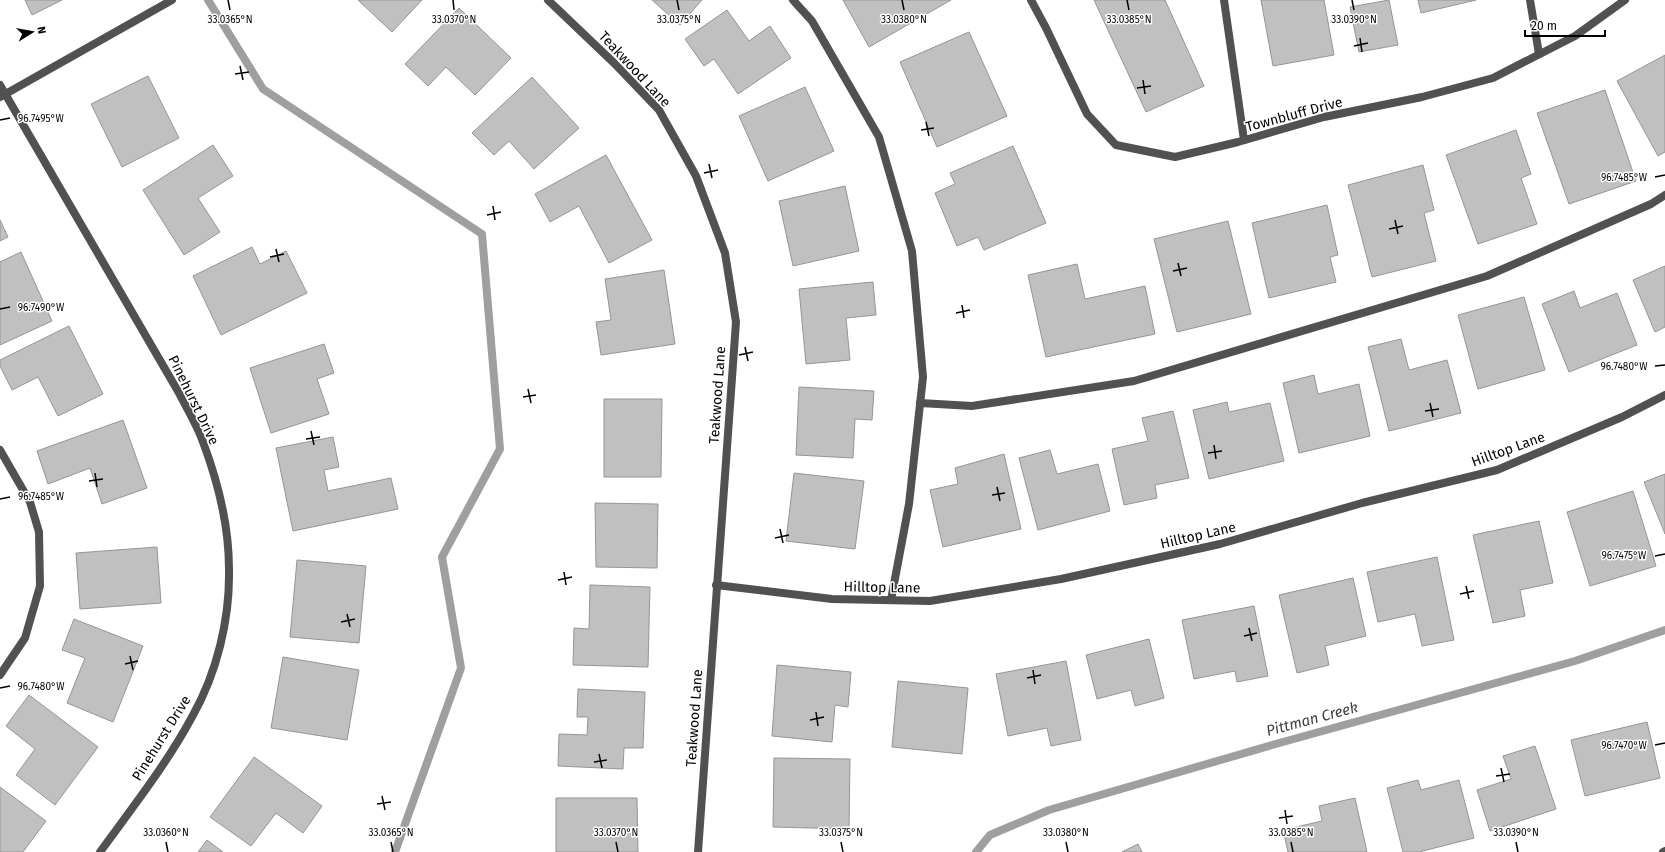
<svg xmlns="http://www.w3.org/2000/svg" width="1665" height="852" font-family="'Fira Sans',sans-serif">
  <rect width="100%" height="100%" fill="#fff"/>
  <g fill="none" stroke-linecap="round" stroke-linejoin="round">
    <g stroke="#9f9f9f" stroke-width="8">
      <polyline points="208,0 263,89 482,234 500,449 442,557 461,668 395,852"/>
      <polyline points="976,852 990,835 1049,810 1272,745 1575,661 1665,630"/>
    </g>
  </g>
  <g fill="#c0c0c0" stroke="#959595">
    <polygon points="25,0 62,0 32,15"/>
    <polygon points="358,0 422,0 392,32"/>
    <polygon points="652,0 702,0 680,25"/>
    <polygon points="843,0 951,0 869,47"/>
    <polygon points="1094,0 1165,0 1204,86 1146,112"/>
    <polygon points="1261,0 1324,0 1334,55 1273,66"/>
    <polygon points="1389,0 1398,45 1359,52 1350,7"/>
    <polygon points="1418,0 1476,0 1421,13"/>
    <polygon points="459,8 511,58 475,95 446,67 428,86 405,64"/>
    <polygon points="727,10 749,41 770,26 791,58 738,94 714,59 704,66 685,39"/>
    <polygon points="969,32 1007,116 937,147 900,62"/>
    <polygon points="1665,55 1665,152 1658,156 1617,81"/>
    <polygon points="148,76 179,138 122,167 91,104"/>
    <polygon points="532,77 579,128 534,169 509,141 494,155 472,133"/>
    <polygon points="805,87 834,151 768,181 739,116"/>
    <polygon points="1605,90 1636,181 1569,204 1537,113"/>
    <polygon points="1516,130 1531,174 1521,178 1537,224 1478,244 1446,155"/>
    <polygon points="213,145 233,176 198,198 220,232 184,255 143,190"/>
    <polygon points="1013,146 1046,223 984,250 978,237 957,246 935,193 955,184 950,173"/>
    <polygon points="606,155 652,240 609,263 579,206 550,222 535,194"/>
    <polygon points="1423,165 1434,210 1424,213 1436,261 1372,277 1348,185"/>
    <polygon points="845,186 859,251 793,266 779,201"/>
    <polygon points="1327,205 1338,255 1330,257 1336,282 1269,298 1252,223"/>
    <polygon points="0,220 8,237 0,241"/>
    <polygon points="1228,221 1251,314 1177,332 1154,239"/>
    <polygon points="252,247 260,264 286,251 307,293 221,335 193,276"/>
    <polygon points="21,252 52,321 0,345 0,262"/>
    <polygon points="1077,264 1085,299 1145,286 1155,334 1046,357 1028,275"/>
    <polygon points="1665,266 1665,327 1655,332 1633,280"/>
    <polygon points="664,270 675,344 601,355 596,322 611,320 605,279"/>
    <polygon points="873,282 876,315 846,318 850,360 806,364 799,289"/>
    <polygon points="1574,291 1580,308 1617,293 1637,345 1569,372 1542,304"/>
    <polygon points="1524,297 1545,370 1478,389 1458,315"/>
    <polygon points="69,326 103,394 58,416 38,377 12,390 0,366 0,360"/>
    <polygon points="1401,339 1409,370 1447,360 1461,413 1389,431 1368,347"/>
    <polygon points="324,344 334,373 317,379 329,414 271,433 250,368"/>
    <polygon points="1314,375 1318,394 1359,384 1370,436 1299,453 1283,383"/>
    <polygon points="799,387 874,391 872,420 855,419 853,458 796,455"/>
    <polygon points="604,399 662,399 661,477 604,477"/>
    <polygon points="1227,402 1229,412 1270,403 1284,461 1209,479 1193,410"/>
    <polygon points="1173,411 1189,478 1155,485 1157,498 1124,505 1112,449 1148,441 1142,418"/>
    <polygon points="123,420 147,488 102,504 90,468 48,484 37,451"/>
    <polygon points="333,437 339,467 324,470 328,491 391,478 398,509 293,531 276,448"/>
    <polygon points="1050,450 1057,474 1098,464 1110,511 1038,530 1019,458"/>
    <polygon points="1004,454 1021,529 943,547 930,490 958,484 955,468"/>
    <polygon points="794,473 864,481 855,549 786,541"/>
    <polygon points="1665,474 1665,534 1644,482"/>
    <polygon points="1633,491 1656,566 1590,586 1567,512"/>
    <polygon points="595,503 658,504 657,568 596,567"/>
    <polygon points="1539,521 1553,583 1520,590 1525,616 1493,623 1473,535"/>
    <polygon points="157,547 161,603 80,609 76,553"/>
    <polygon points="1437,557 1454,640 1422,646 1415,614 1378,622 1367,572"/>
    <polygon points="297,560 366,566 359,643 290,637"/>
    <polygon points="1353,578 1366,636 1325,646 1329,665 1297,673 1279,595"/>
    <polygon points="590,585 650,587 648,667 573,665 574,628 589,629"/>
    <polygon points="1254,606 1268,676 1237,682 1235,671 1194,679 1182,620"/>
    <polygon points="74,619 143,646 113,722 67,703 85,658 62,650"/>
    <polygon points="1149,639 1164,698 1135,706 1131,690 1097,699 1086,655"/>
    <polygon points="283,657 359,670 347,740 271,728"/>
    <polygon points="1066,661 1081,740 1051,746 1047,728 1008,736 996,674"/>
    <polygon points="777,665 851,672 848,707 835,705 832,742 772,736"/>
    <polygon points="898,681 968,688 962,754 892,747"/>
    <polygon points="578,689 645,692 643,748 624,748 623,769 558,766 559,734 587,735 588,717 577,717"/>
    <polygon points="29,695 98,747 55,805 16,775 35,749 6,726"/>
    <polygon points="1647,722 1660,778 1585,796 1571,740"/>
    <polygon points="1535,746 1556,809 1490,831 1477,790 1511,779 1503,756"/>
    <polygon points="254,757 322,806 303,833 276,813 251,846 210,817"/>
    <polygon points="774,758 850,759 849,829 773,827"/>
    <polygon points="1418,780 1421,790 1459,780 1474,838 1419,852 1403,852 1387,788"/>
    <polygon points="0,787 46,821 23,852 0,852"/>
    <polygon points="556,798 637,798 638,852 556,852"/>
    <polygon points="1355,798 1367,852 1288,852 1283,830 1322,821 1319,806"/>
    <polygon points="207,840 223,852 198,852"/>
    <polygon points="1138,844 1142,852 1122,852"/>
  </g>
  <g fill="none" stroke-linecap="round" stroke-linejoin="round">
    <g stroke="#515151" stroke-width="8">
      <polyline points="793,0 812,21 879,137 912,251 923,377 909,504 891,600"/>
      <polyline points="1224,0 1244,140"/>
      <polyline points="1530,0 1539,54"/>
      <polyline points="920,403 972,406 1134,381 1487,276 1651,204 1665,195"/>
      <polyline points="0,450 30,502 39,532 40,586 25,638 0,675"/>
    </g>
    <g stroke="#515151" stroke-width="8">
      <polyline points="548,0 614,63 659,110 696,176 725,253 736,322 698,852"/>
      <polyline points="1031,0 1046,28 1087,114 1116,145 1175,157 1238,142 1324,117 1422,97 1493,78 1575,36 1625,0"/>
      <path d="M 0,85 L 179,393 C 187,409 197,425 203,442 C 218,482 229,527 229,569 C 230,619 217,673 192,717 C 166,765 132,808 100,852"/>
      <polyline points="0,97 172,0"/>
      <polyline points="716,585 832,599 930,601 1061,579 1220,544 1362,503 1497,470 1622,417 1665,395"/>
      <polyline points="1663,852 1665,851"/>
    </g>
  </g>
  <path fill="none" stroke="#000" stroke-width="1.5" d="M 228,0 L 230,10M 453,0 L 454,10M 677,0 L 679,10M 902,0 L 904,10M 1127,0 L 1129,10M 1352,0 L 1354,10M 1360,38 L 1362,52M 1354,46 L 1368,43M 240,66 L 243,80M 235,74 L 249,72M 1143,80 L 1145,94M 1137,88 L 1151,86M 0,120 L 10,118M 926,122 L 929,136M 921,130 L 934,128M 709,164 L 712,178M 704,173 L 718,170M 1655,177 L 1665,175M 493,206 L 495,220M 487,215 L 501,212M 1395,220 L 1398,234M 1389,229 L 1403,226M 276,249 L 279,262M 270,257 L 284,254M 1178,263 L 1181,276M 1173,271 L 1187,268M 962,305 L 964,318M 0,309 L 10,307M 956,313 L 970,310M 745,347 L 748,361M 739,355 L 753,352M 1655,366 L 1665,365M 528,389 L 531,403M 523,397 L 536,395M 1430,403 L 1433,417M 1425,411 L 1439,409M 311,431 L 314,445M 306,439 L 320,437M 1214,445 L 1216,459M 1208,453 L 1222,451M 95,473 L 97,487M 89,481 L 103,479M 997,487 L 1000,501M 992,495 L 1005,493M 0,499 L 10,497M 780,529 L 783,543M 775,538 L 789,535M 1655,556 L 1665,554M 564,572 L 566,585M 558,580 L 572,577M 1466,586 L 1469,599M 1460,594 L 1474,591M 347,614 L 350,627M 341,622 L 355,619M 1249,628 L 1252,641M 1244,636 L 1257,633M 130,656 L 133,670M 125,664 L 138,661M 1033,670 L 1035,684M 1027,678 L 1041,675M 0,688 L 10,686M 816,712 L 818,726M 810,720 L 824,717M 1655,745 L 1665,743M 599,754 L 602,768M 594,762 L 607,760M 1501,768 L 1504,782M 1496,776 L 1510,774M 382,796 L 385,810M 377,804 L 391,802M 1285,810 L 1287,824M 1279,818 L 1293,816M 166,842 L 168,852M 391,842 L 393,852M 616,842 L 618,852M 841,842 L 843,852M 1066,842 L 1068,852M 1291,842 L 1293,852M 1516,842 L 1518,852"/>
  <g text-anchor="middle" stroke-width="3" stroke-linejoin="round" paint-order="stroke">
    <g font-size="14" fill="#000" stroke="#fff">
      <text transform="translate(635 69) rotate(47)" y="5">Teakwood Lane</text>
      <text transform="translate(1294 114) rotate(-15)" y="5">Townbluff Drive</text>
      <text transform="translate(717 395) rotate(-86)" y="5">Teakwood Lane</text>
      <text transform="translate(194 400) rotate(64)" y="5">Pinehurst Drive</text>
      <text transform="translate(1508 449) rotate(-20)" y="5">Hilltop Lane</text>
      <text transform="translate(1198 535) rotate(-13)" y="5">Hilltop Lane</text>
      <text transform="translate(882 587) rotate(1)" y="5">Hilltop Lane</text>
      <text transform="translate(694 718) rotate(-86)" y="5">Teakwood Lane</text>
      <text transform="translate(161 738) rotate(-58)" y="5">Pinehurst Drive</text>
    </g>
    <g font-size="15" font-style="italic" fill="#404040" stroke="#fff">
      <text transform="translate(1312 719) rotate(-15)" y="5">Pittman Creek</text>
    </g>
  </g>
  <g font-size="10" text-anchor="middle" fill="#000" stroke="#fff" stroke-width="3" stroke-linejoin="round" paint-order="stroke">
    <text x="230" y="23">33.0365°N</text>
    <text x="454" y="23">33.0370°N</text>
    <text x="679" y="23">33.0375°N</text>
    <text x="904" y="23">33.0380°N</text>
    <text x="1129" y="23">33.0385°N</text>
    <text x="1354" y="23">33.0390°N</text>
    <text x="41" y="122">96.7495°W</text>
    <text x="1624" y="181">96.7485°W</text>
    <text x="41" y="311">96.7490°W</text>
    <text x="1624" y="370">96.7480°W</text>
    <text x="41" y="500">96.7485°W</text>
    <text x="1624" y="559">96.7475°W</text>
    <text x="41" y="690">96.7480°W</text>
    <text x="1624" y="749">96.7470°W</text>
    <text x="166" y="836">33.0360°N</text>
    <text x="391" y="836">33.0365°N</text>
    <text x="616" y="836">33.0370°N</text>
    <text x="841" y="836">33.0375°N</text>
    <text x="1066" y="836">33.0380°N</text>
    <text x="1291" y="836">33.0385°N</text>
    <text x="1516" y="836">33.0390°N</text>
  </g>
  <g transform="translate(32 32) rotate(79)" stroke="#ffffff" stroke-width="3" paint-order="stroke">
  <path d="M0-3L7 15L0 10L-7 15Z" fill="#000000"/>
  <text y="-6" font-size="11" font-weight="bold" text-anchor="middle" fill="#000000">N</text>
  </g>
  <path d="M1525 30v6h80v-6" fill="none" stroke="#000000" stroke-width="2"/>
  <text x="1531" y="30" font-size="12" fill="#000000" stroke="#ffffff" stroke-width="3" paint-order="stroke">20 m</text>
</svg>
